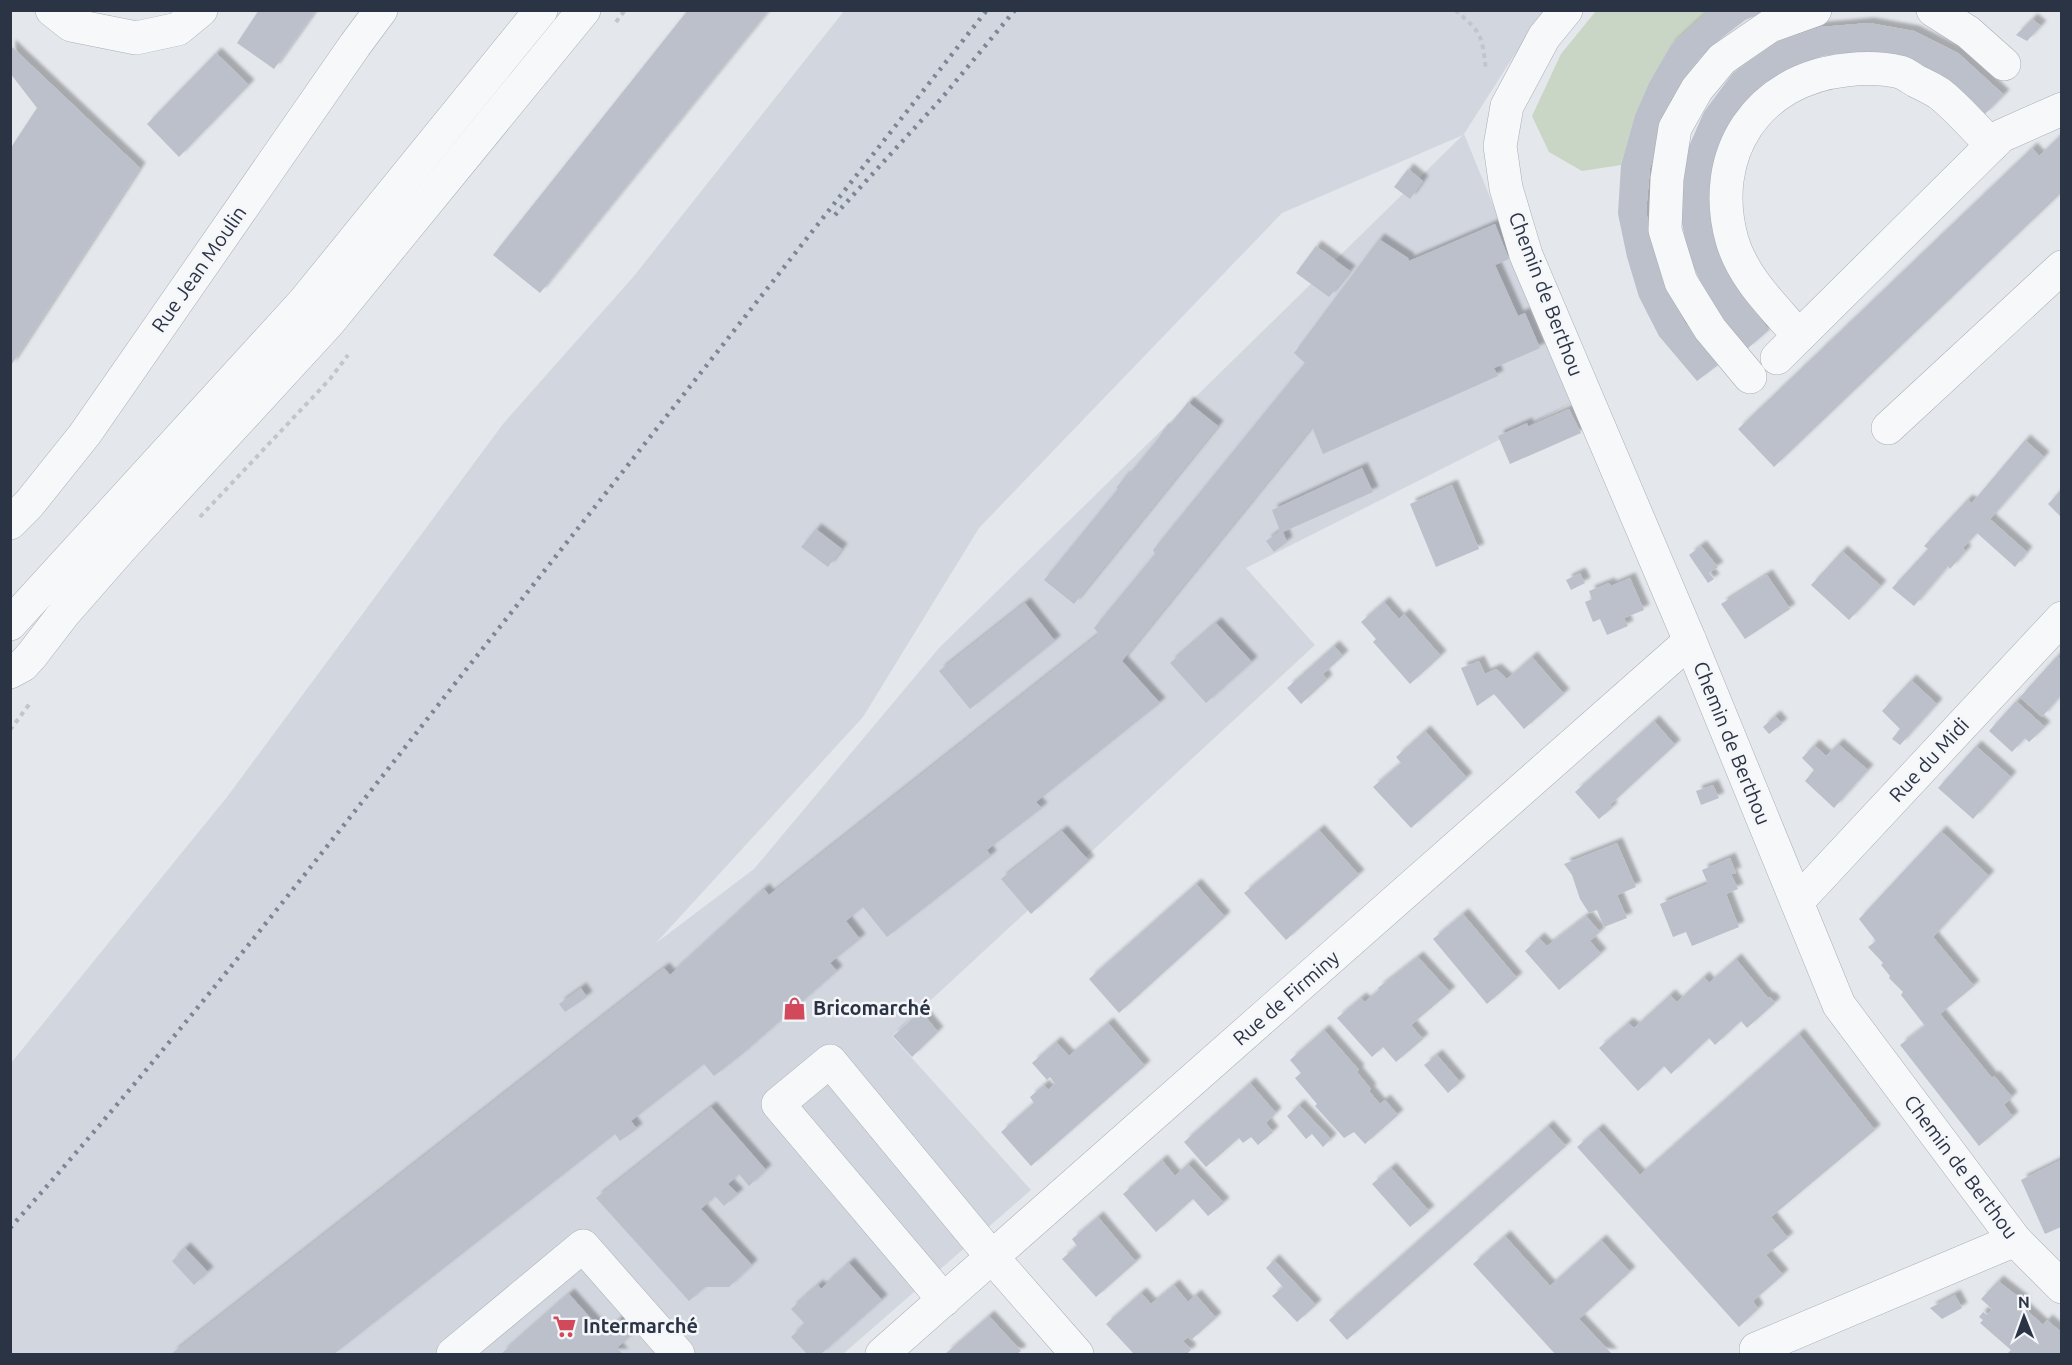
<svg xmlns="http://www.w3.org/2000/svg" width="2072" height="1365" font-family="Ubuntu,sans-serif">
  <defs>
    <filter id="shadow"><feDropShadow dx="5.5" dy="-5.5" stdDeviation="1.5" flood-color="#0004"/></filter>
  </defs>
  <rect width="100%" height="100%" fill="#e4e7ec"/>
  <path fill="#d2d6de" fill-rule="evenodd" d="M 844,11 L 1548,11 L 1513,57 L 1464,134 L 1574,402 L 1246,568 L 1315,645 L 892,1036 L 1031,1190 L 843,1354 L 11,1354 L 11,1063 L 227,797 L 503,424 L 634,276 ZM 1463,135 L 939,648 L 754,869 L 656,943 L 863,717 L 979,528 L 1282,213 Z"/>
  <polygon fill="#c9d6c5" points="1596,11 1709,11 1671,45 1649,83 1635,115 1621,165 1582,171 1549,152 1532,116 1561,54"/>
  <g fill="#bbc0ca" filter="url(#shadow)">
    <polygon points="259,10 316,10 274,69 237,43"/>
    <polygon points="688,10 769,10 540,293 493,255"/>
    <polygon points="1709,10 1769,10 1745,20 1719,40 1695,63 1671,99 1650,168 1646,212 1656,256 1665,285 1685,323 1718,365 1697,381 1659,336 1639,297 1627,257 1618,214 1621,165 1635,115 1649,83 1671,45"/>
    <polygon points="2032,19 2041,26 2027,41 2016,35"/>
    <polygon points="1869,23 1914,31 1958,53 2004,95 1984,115 1903,58 1866,52 1823,56 1788,69 1757,91 1714,163 1709,204 1716,245 1734,285 1769,330 1747,349 1709,300 1688,255 1679,207 1686,153 1704,112 1733,73 1777,42 1820,27"/>
    <polygon points="10,45 140,168 10,367 10,149 37,108 10,73"/>
    <polygon points="216,53 249,85 179,157 147,124"/>
    <polygon points="2061,135 2061,193 1774,467 1738,429 2032,148 2039,156"/>
    <polygon points="1408,169 1423,181 1410,199 1394,187"/>
    <polygon points="1495,224 1509,259 1495,265 1518,316 1525,313 1540,348 1494,368 1498,376 1323,454 1312,427 1122,661 1160,703 1036,802 1042,808 987,850 991,856 887,937 863,907 846,921 860,939 830,963 837,971 741,1055 714,1076 704,1064 631,1121 637,1129 620,1141 615,1134 334,1354 171,1354 664,968 670,975 764,889 769,895 1099,634 1094,628 1155,554 1153,550 1305,363 1294,353 1379,239 1408,258 1409,261"/>
    <polygon points="1316,246 1350,271 1329,297 1296,273"/>
    <polygon points="1188,402 1218,426 1074,604 1044,580 1118,489 1116,488 1125,477 1126,478 1158,439 1164,429 1166,430"/>
    <polygon points="1569,409 1581,433 1510,464 1498,436 1527,423 1528,427"/>
    <polygon points="2025,440 2044,457 1990,519 2027,552 2015,567 1977,533 1963,548 1966,551 1950,569 1948,566 1914,606 1892,588 1928,549 1924,546 1967,500 1972,503"/>
    <polygon points="1362,468 1373,492 1283,532 1287,542 1274,552 1266,541 1280,531 1272,510"/>
    <polygon points="1452,485 1479,549 1436,567 1410,504"/>
    <polygon points="2061,490 2061,517 2048,504"/>
    <polygon points="816,529 842,549 828,567 801,547"/>
    <polygon points="1701,546 1718,567 1709,573 1714,579 1708,583 1689,555"/>
    <polygon points="1842,551 1881,586 1849,620 1811,585"/>
    <polygon points="1580,573 1585,583 1571,590 1566,580"/>
    <polygon points="1767,575 1790,609 1745,639 1721,604"/>
    <polygon points="1630,578 1644,610 1624,618 1628,626 1607,635 1600,619 1593,622 1585,602 1592,599 1589,591 1609,583 1611,586"/>
    <polygon points="1384,602 1399,619 1404,614 1441,656 1410,684 1373,642 1376,639 1361,622"/>
    <polygon points="1025,603 1055,641 970,709 939,671"/>
    <polygon points="1216,623 1252,662 1206,703 1170,663"/>
    <polygon points="1334,646 1343,656 1323,674 1327,680 1301,704 1287,688"/>
    <polygon points="2057,656 2061,660 2061,695 2042,717 2020,697"/>
    <polygon points="1532,657 1564,694 1524,729 1494,694 1477,706 1461,668 1479,661 1485,674 1496,669 1507,679"/>
    <polygon points="1911,680 1937,704 1900,745 1892,739 1900,729 1882,711"/>
    <polygon points="2016,701 2045,727 2029,742 2025,738 2012,752 1989,731"/>
    <polygon points="1775,716 1782,724 1769,734 1763,727"/>
    <polygon points="1654,721 1675,745 1610,805 1612,808 1599,819 1575,792"/>
    <polygon points="1425,731 1467,778 1411,828 1373,787 1401,763 1396,757"/>
    <polygon points="1838,744 1868,770 1834,808 1805,781 1814,770 1802,758 1814,745 1826,756"/>
    <polygon points="1976,746 2011,777 1973,819 1938,788"/>
    <polygon points="1713,785 1719,798 1701,805 1696,791"/>
    <polygon points="1319,830 1359,875 1286,940 1244,893"/>
    <polygon points="1062,831 1089,861 1031,914 1001,879"/>
    <polygon points="1941,831 1989,876 1933,937 1974,986 1940,1014 1992,1078 1994,1076 2012,1097 2004,1105 2013,1117 1979,1146 1900,1045 1925,1026 1901,995 1903,992 1889,978 1890,976 1881,965 1883,963 1868,947 1876,941 1859,919"/>
    <polygon points="1617,843 1636,887 1617,895 1627,918 1604,927 1597,910 1589,913 1580,899 1572,875 1564,864"/>
    <polygon points="1730,858 1736,873 1731,874 1738,889 1726,894 1739,927 1692,946 1686,932 1673,937 1660,904 1708,884 1702,870"/>
    <polygon points="1196,884 1225,917 1119,1013 1089,979"/>
    <polygon points="1463,914 1517,978 1487,1004 1433,939"/>
    <polygon points="1586,916 1600,932 1590,941 1601,954 1559,990 1525,951 1539,938 1547,946"/>
    <polygon points="1418,957 1450,992 1411,1025 1423,1039 1396,1062 1383,1047 1372,1057 1337,1018 1361,998 1365,1002 1379,990 1378,988"/>
    <polygon points="1736,959 1768,998 1770,997 1775,1003 1747,1028 1741,1021 1715,1045 1709,1038 1671,1074 1664,1066 1638,1091 1599,1048 1628,1023 1634,1028 1670,995 1677,1002 1704,977 1709,983"/>
    <polygon points="581,988 587,997 565,1012 559,1004"/>
    <polygon points="921,1011 938,1032 912,1057 893,1036"/>
    <polygon points="1108,1023 1145,1066 1031,1166 1001,1132 1034,1103 1030,1097 1044,1085 1048,1090 1055,1084 1050,1077 1047,1080 1032,1063 1056,1042 1069,1056"/>
    <polygon points="1324,1030 1359,1070 1357,1072 1371,1089 1369,1091 1380,1104 1385,1100 1398,1115 1365,1144 1354,1132 1344,1138 1315,1106 1317,1104 1295,1078 1301,1073 1290,1060"/>
    <polygon points="1799,1034 1875,1130 1771,1217 1788,1238 1766,1255 1783,1275 1753,1301 1758,1309 1739,1327 1577,1147 1598,1129 1640,1175"/>
    <polygon points="1437,1055 1460,1082 1448,1093 1424,1065"/>
    <polygon points="1250,1083 1276,1113 1266,1123 1273,1132 1258,1145 1251,1137 1243,1143 1239,1138 1206,1167 1184,1142"/>
    <polygon points="1299,1105 1331,1139 1323,1147 1312,1134 1306,1139 1287,1116"/>
    <polygon points="711,1107 766,1170 749,1186 739,1174 728,1184 738,1194 724,1206 715,1196 701,1209 752,1265 729,1287 705,1287 689,1301 596,1198"/>
    <polygon points="1548,1126 1566,1146 1347,1340 1329,1320"/>
    <polygon points="1162,1160 1175,1176 1188,1164 1224,1203 1208,1216 1193,1199 1156,1232 1123,1194"/>
    <polygon points="2061,1160 2061,1227 2045,1234 2021,1180"/>
    <polygon points="1391,1168 1429,1211 1410,1227 1372,1184"/>
    <polygon points="1098,1217 1136,1262 1096,1297 1062,1259 1077,1246 1072,1239"/>
    <polygon points="1505,1236 1550,1286 1601,1240 1630,1272 1579,1319 1612,1354 1555,1354 1473,1264"/>
    <polygon points="185,1248 208,1272 194,1285 172,1261"/>
    <polygon points="1274,1260 1316,1305 1297,1322 1272,1296 1283,1287 1266,1268"/>
    <polygon points="849,1263 882,1300 821,1354 807,1354 791,1337 805,1324 791,1309 818,1285 821,1289"/>
    <polygon points="1998,1281 2025,1302 2022,1306 2043,1325 2047,1320 2061,1332 2061,1354 2007,1354 2011,1350 1980,1323 1983,1320 1979,1317 1983,1312 1987,1315 1992,1309 1981,1299"/>
    <polygon points="1174,1285 1188,1302 1196,1295 1216,1318 1191,1340 1188,1337 1183,1341 1191,1350 1187,1354 1134,1354 1106,1324 1141,1293 1151,1304"/>
    <polygon points="569,1294 604,1333 620,1319 633,1333 617,1348 623,1354 501,1354"/>
    <polygon points="1955,1295 1962,1308 1942,1319 1930,1308"/>
    <polygon points="989,1316 1021,1351 1017,1354 945,1354"/>
  </g>
  <g fill="none" stroke-linecap="round" stroke-linejoin="round">
    <defs>
      <g id="minor">
        <polyline points="52,10 71,25 136,38 178,29 201,10"/>
        <polyline points="1566,10 1544,37 1507,106 1500,146 1506,188 1526,255 1690,641 1839,1005 2015,1240 2062,1287"/>
        <polyline points="1933,10 1968,32 2004,64"/>
        <path d="M 1799,336 C 1773,306 1743,278 1732,240 C 1708,154 1758,79 1846,70 C 1863,68 1883,68 1900,72 C 1906,74 1911,78 1916,81 C 1924,85 1933,89 1940,94 C 1959,109 1975,129 1992,145"/>
        <polyline points="1777,358 2001,136 2062,109"/>
        <polyline points="1750,377 1710,329 1681,282 1665,230 1667,179 1675,128 1697,89 1722,59 1770,26 1815,10"/>
        <polyline points="1888,428 2062,267"/>
        <polyline points="10,523 29,504 85,434 355,45 381,10"/>
        <polyline points="10,624 304,302 541,10"/>
        <polyline points="10,672 23,665 32,655 65,612 122,547 329,322 584,10"/>
        <polyline points="1797,902 2062,618"/>
        <polyline points="944,1300 778,1104 830,1061 992,1257 1077,1354"/>
        <polyline points="1756,1349 2015,1240"/>
        <polyline points="453,1354 583,1246 678,1354"/>
        <polyline points="882,1354 1690,641"/>
      </g>
    </defs>
    <use href="#minor" stroke="#a9aeb7" stroke-width="34"/>
    <g stroke="#c2c5cb" stroke-width="4" stroke-dasharray="4.5 4.5" stroke-linecap="butt">
      <path d="M 1455,10 C 1482,33 1482,35 1486,70"/>
      <polyline points="616,22 625,10"/>
      <polyline points="200,517 330,379 348,355"/>
      <polyline points="10,730 31,702"/>
    </g>
    <use href="#minor" stroke="#f7f8fa" stroke-width="33"/>
    <g stroke="#7d8696" stroke-width="4.5" stroke-dasharray="3 6" stroke-linecap="butt">
      <polyline points="835,215 941,99 1015,10"/>
      <path d="M 10,1228 C 167,1052 312,866 457,681 C 634,458 810,234 987,10"/>
    </g>
  </g>
  <defs>
    <symbol id="shop-bare" viewBox="-9 -9 18 18"><path d="M-5-2.5h2.3a2.7 3.5 0 0 1 5.4 0H5L5.5 6h-11ZM-1.5-2.5h3a1.5 2.3 0 0 0-3 0Z" fill="#d1495b" stroke="#f4f6f9" stroke-width="2.5" paint-order="stroke"/></symbol>
    <symbol id="supermarket-bare" viewBox="-9 -9 18 18"><path d="M-6-5.5h2.5l.6 2H6L4.5 2H-2.5L-4.4-4H-6ZM-1.5 3.2a1.3 1.3 0 1 0 .1 0ZM3 3.2a1.3 1.3 0 1 0 .1 0Z" fill="#d1495b" stroke="#f4f6f9" stroke-width="2.5" paint-order="stroke"/></symbol>
  </defs>
  <g fill-rule="evenodd">
    <use href="#shop-bare" x="778" y="992" width="33" height="33"/>
    <use href="#supermarket-bare" x="548" y="1310" width="33" height="33"/>
  </g>
  <g text-anchor="middle" stroke-width="5" stroke-linejoin="round" paint-order="stroke">
    <g font-size="20" fill="#2b3445" stroke="#f4f6f9">
      <text transform="translate(199 269) rotate(-55)" y="7">Rue Jean Moulin</text>
      <text transform="translate(1546 294) rotate(69)" y="7">Chemin de Berthou</text>
      <text transform="translate(1732 743) rotate(68)" y="7">Chemin de Berthou</text>
      <text transform="translate(1929 760) rotate(-47)" y="7">Rue du Midi</text>
      <text transform="translate(1286 998) rotate(-41)" y="7">Rue de Firminy</text>
      <text transform="translate(1961 1167) rotate(53)" y="7">Chemin de Berthou</text>
    </g>
    <g font-size="20" font-weight="bold" fill="#2b3445" stroke="#f4f6f9" text-anchor="start">
      <text x="813" y="1015">Bricomarché</text>
      <text x="583" y="1333">Intermarché</text>
    </g>
  </g>
  <rect width="2072" height="1365" fill="none" stroke="#2b3445" stroke-width="24"/>
  <g transform="translate(2024 1317) rotate(359)" stroke="#f4f6f9" stroke-width="4.5" paint-order="stroke">
  <path d="M0-4.5L10 22L0 15L-10 22Z" fill="#2b3445"/>
  <text y="-9" font-size="16" font-weight="bold" text-anchor="middle" fill="#2b3445">N</text>
  </g>
</svg>
